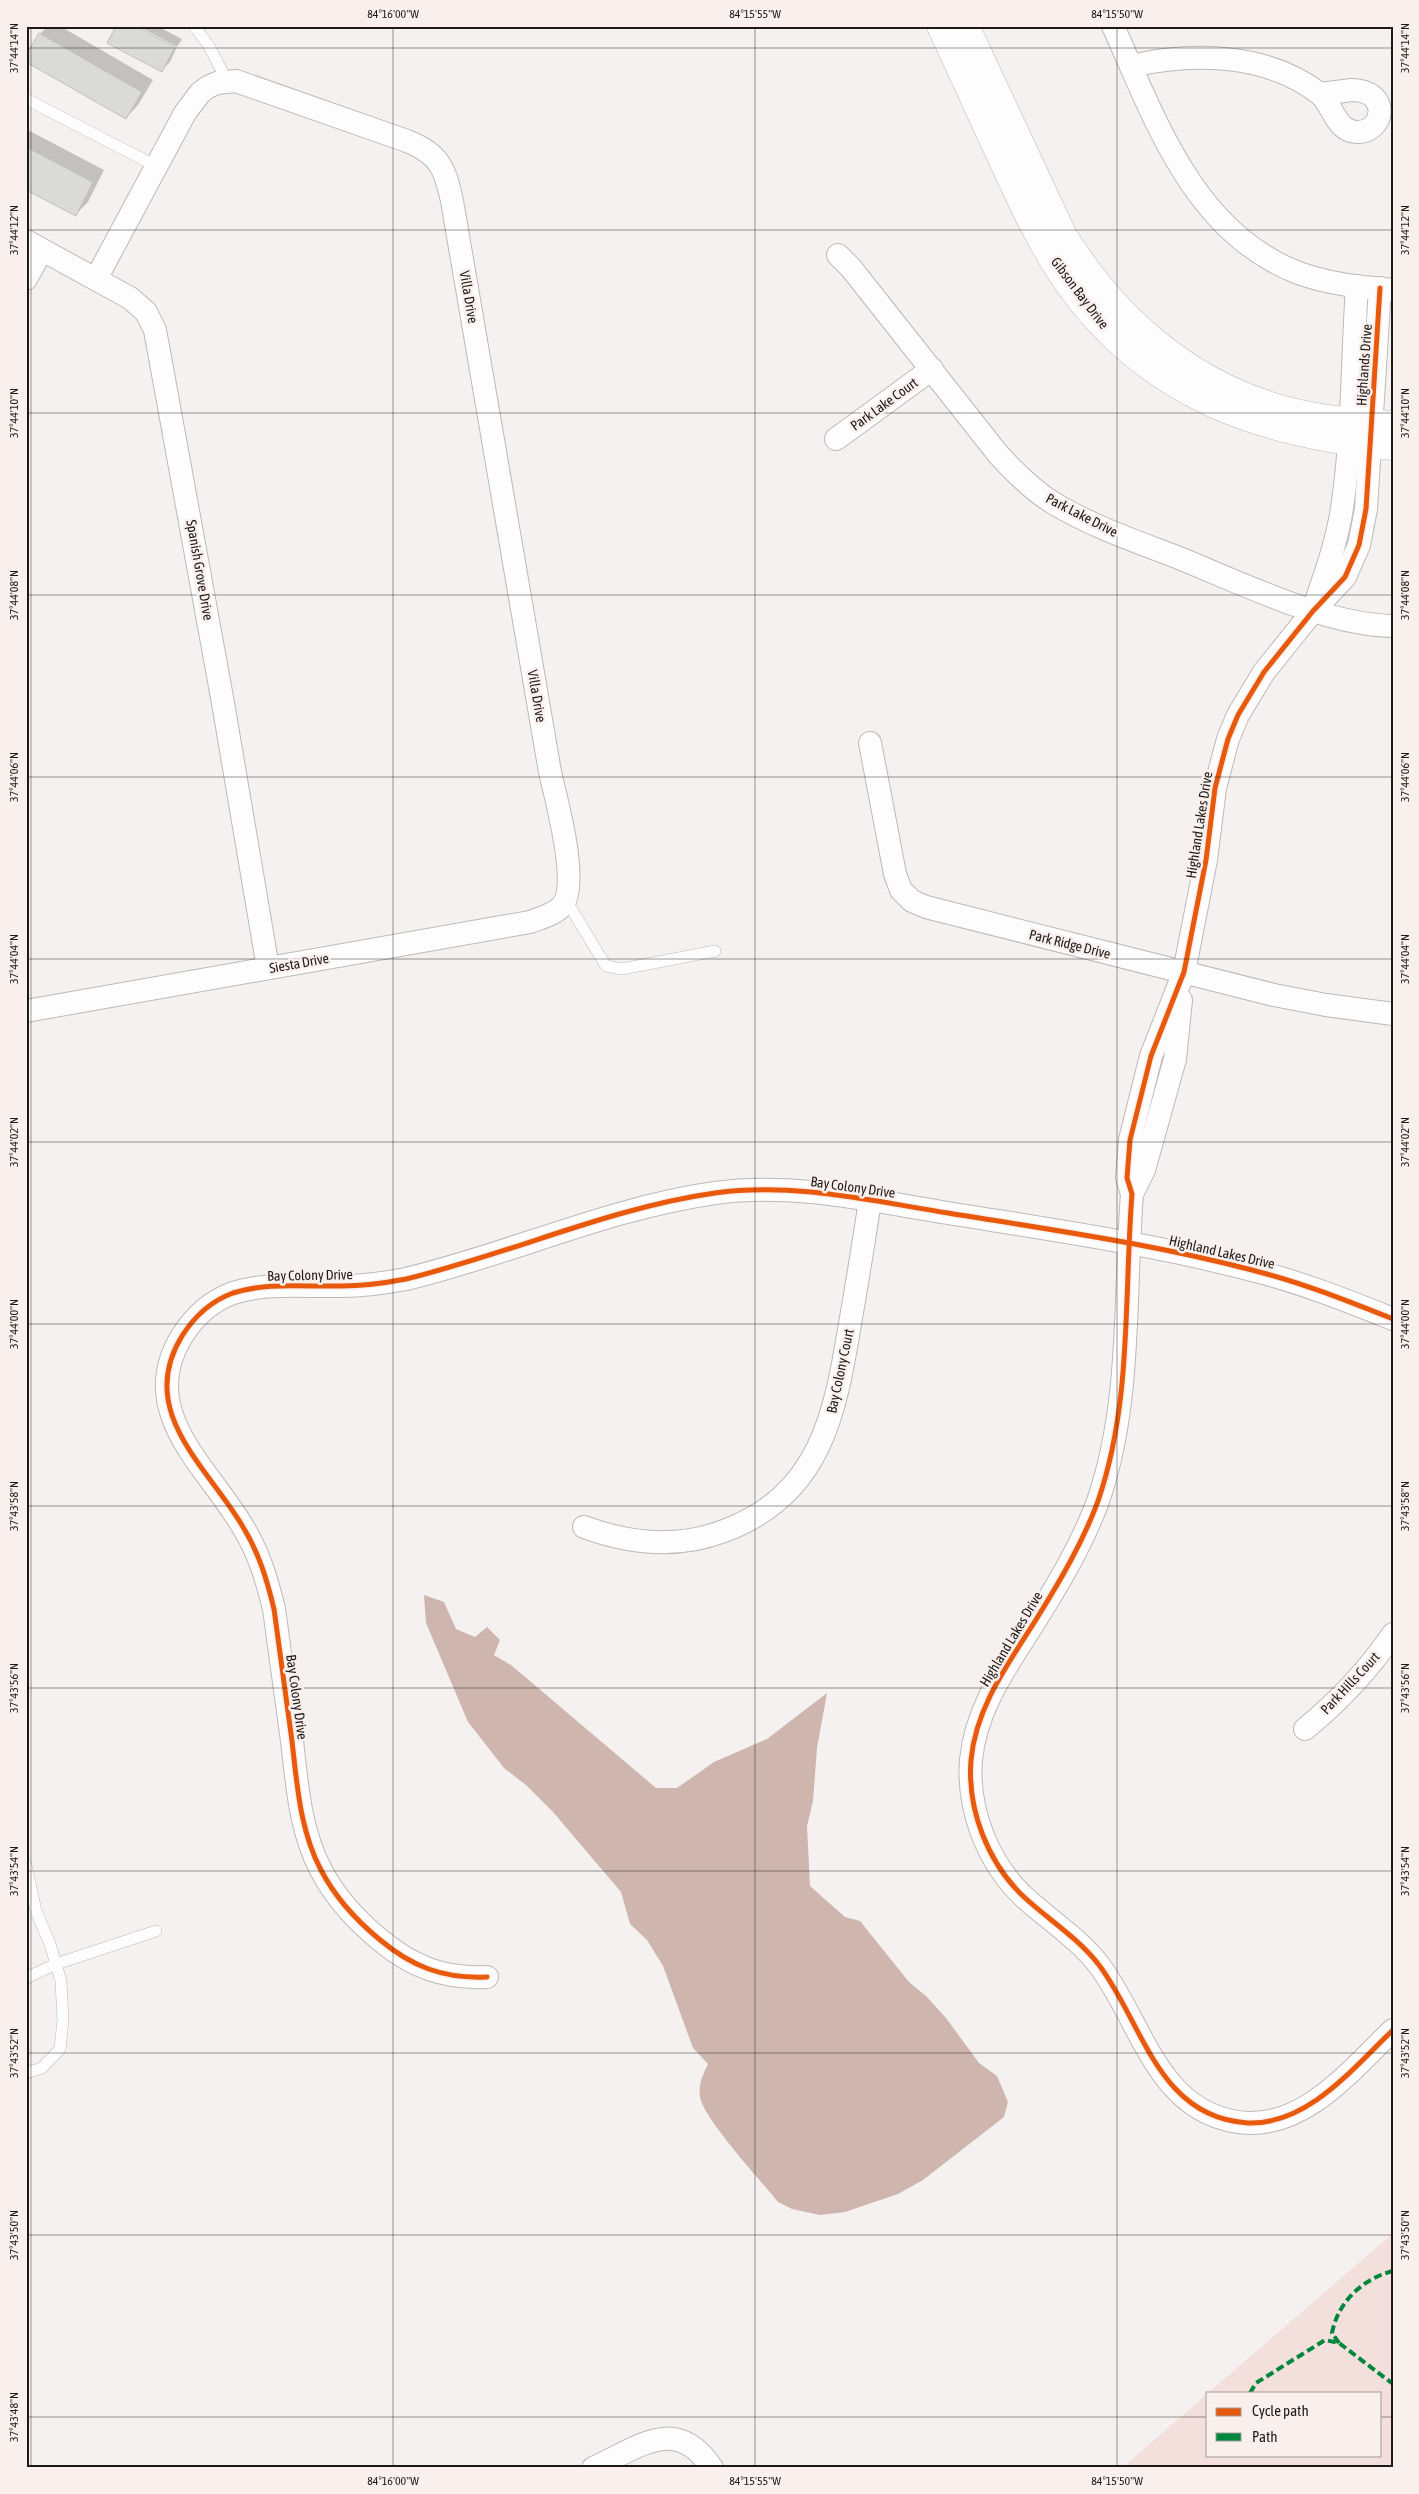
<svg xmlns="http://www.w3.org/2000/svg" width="1419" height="2494" font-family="'Asap Condensed',sans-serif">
  <rect width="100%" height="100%" fill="#f6f1f1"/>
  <polygon fill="#f3e0dc" points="1393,2233 1393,2468 1122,2468 1208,2393 1208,2455 1380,2455 1380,2393 1208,2393"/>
  <path fill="#ceb6af" d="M 424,1595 L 444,1602 L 456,1629 L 475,1637 L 487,1627 L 500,1640 L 494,1655 L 511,1665 L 656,1788 L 677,1788 L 714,1762 L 767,1739 L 827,1693 L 817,1748 L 813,1801 L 807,1826 L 810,1886 L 845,1917 L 860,1921 L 909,1982 L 926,1996 L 946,2018 L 979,2063 L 997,2076 L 1008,2102 L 1004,2117 L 923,2180 L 898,2194 L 845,2212 L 820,2215 L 792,2209 L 778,2202 C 762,2182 703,2118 700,2097 C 698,2085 703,2074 708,2064 L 693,2048 L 663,1966 L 647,1940 L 630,1924 L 621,1892 L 553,1812 L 526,1785 L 504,1768 L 468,1722 L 426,1623 Z"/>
  <g fill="#0003">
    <polygon points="48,26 60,26 153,80 138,105 126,118 40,34"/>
    <polygon points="132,26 176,49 170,62 162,70"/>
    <polygon points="138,26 157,26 182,39 177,47"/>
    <polygon points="26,129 104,170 88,202 76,214 26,188"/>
  </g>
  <g fill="#dadad9" stroke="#c0c0be">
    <polygon points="116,26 135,26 175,47 162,72 107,43"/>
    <polygon points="39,33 142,92 126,119 26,62 26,55"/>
    <polygon points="26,147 93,182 76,216 26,190"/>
  </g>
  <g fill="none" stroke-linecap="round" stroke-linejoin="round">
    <defs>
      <g id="lane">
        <polyline points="194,26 209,46 227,81"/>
        <polyline points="26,99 156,166"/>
        <polyline points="566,900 606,966 622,969 715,951"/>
        <polyline points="26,1865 36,1911 50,1944 61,1981 63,2020 60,2049 42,2068 26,2073"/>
        <polyline points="26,1978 56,1964 156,1931"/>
      </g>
      <g id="street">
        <path d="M 1113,26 C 1155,119 1193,231 1296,272 C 1327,284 1360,287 1393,290"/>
        <path d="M 1131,66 C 1194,52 1267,53 1320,94"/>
        <path d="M 1352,90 C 1392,91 1384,133 1357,132 C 1336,132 1333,105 1320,94 Z"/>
        <polyline points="26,241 130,298 146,312 155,330 223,703 268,968"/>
        <path d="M 838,255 L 851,268 L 998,454 C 1015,473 1033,491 1055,504 C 1095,528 1141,543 1184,560 C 1245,585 1327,625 1393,626"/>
        <polyline points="26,279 42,250"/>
        <path d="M 1380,288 L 1366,509 L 1359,545 L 1345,577 L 1313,611 L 1264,672 L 1238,715 L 1228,739 L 1215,788 L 1206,860 L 1184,972 L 1151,1056 L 1130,1140 L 1127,1178 L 1132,1194 C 1124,1296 1132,1403 1098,1501 C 1083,1542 1060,1581 1037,1618 C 1009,1663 976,1706 971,1760 C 967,1810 988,1863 1024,1897 C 1049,1920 1078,1938 1099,1965 C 1143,2023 1158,2118 1248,2123 C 1308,2125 1353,2068 1393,2030"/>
        <polyline points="836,439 932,369"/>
        <path d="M 1314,607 C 1325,575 1337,542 1342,508 C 1353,435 1352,360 1357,286"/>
        <polyline points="870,743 895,874 901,890 912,901 926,907 1274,995 1326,1005 1393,1014"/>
        <path d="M 26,1011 L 530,922 C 540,918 553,915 561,907 C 581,887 556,799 550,772 L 452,201 C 445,169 440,154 407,141 L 236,81 L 217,83 L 208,87 L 200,93 L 185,113 L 96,279"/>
        <polyline points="1132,1194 1144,1170 1175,1059 1181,1000"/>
        <path d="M 584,1527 C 630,1544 677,1549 724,1531 C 821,1495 835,1414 850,1324 C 857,1283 864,1242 870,1200"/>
        <path d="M 1305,1729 C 1338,1702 1369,1669 1393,1634"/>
        <path d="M 487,1977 C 444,1979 412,1967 379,1939 C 356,1920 335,1897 321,1870 C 300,1831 297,1784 292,1741 C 286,1697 280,1653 274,1609 C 267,1580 259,1553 243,1527 C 209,1468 135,1412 182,1336 C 194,1317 211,1301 233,1293 C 267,1282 306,1287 342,1286 C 364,1286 385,1283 406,1279 C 510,1254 609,1208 715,1193 C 793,1182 872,1201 948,1213 C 1053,1230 1160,1245 1263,1273 C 1308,1285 1350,1302 1393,1319"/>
        <path d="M 593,2468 C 640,2447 676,2414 712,2468"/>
      </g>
      <g id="secondary">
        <path d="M 941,26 C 961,69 980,111 1000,154 C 1020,198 1041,244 1069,284 C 1148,395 1262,435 1393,446"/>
        <path d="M 965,26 L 1063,236 C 1115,319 1188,384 1284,410 C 1319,420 1357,423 1393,425"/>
      </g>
    </defs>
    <use href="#lane" stroke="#bdb9b8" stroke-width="12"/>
    <use href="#street" stroke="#bdb9b8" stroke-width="24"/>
    <use href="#secondary" stroke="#bdb9b8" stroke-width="29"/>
    <use href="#lane" stroke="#fefdfd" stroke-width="11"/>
    <use href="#street" stroke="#fefdfd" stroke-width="22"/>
    <use href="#secondary" stroke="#fefdfd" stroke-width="28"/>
    <g stroke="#00873e" stroke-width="4" stroke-dasharray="8 4" stroke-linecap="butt">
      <path d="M 1339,2343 L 1332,2333 C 1338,2302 1362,2279 1393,2271"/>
      <polyline points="1250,2393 1256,2383 1325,2340 1339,2343 1393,2384"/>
    </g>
    <defs>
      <g id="cycleway">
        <path d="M 1380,288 L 1366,509 L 1359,545 L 1345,577 L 1313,611 L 1264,672 L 1238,715 L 1228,739 L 1215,788 L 1206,860 L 1184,972 L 1151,1056 L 1130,1140 L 1127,1178 L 1132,1194 C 1124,1296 1132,1403 1098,1501 C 1083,1542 1060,1581 1037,1618 C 1009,1663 976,1706 971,1760 C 967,1810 988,1863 1024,1897 C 1049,1920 1078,1938 1099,1965 C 1143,2023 1158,2118 1248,2123 C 1308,2125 1353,2068 1393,2030"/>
        <path d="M 487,1977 C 444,1979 412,1967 379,1939 C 356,1920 335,1897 321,1870 C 300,1831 297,1784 292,1741 C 286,1697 280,1653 274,1609 C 267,1580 259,1553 243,1527 C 209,1468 135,1412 182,1336 C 194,1317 211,1301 233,1293 C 267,1282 306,1287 342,1286 C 364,1286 385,1283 406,1279 C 510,1254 609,1208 715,1193 C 793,1182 872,1201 948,1213 C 1053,1230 1160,1245 1263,1273 C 1308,1285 1350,1302 1393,1319"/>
      </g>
    </defs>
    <use href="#cycleway" stroke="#f9f0ee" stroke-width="8"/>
    <use href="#cycleway" stroke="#e8590c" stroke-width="5"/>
  </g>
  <path fill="none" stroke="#1c1918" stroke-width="1" stroke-opacity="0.45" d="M 31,26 L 31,2468M 393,26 L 393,2468M 755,26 L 755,2468M 1117,26 L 1117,2468M 26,48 L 1393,48M 26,230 L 1393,230M 26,413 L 1393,413M 26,595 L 1393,595M 26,777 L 1393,777M 26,959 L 1393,959M 26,1142 L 1393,1142M 26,1324 L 1393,1324M 26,1506 L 1393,1506M 26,1688 L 1393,1688M 26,1871 L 1393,1871M 26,2053 L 1393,2053M 26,2235 L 1393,2235M 26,2417 L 1208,2417M 1380,2417 L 1393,2417"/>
  <g text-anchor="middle" stroke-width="5" stroke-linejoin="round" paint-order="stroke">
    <g font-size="14" fill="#1c1918" stroke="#f9f0ee">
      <text transform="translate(1080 293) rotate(53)" y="5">Gibson Bay Drive</text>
      <text transform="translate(469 297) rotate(80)" y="5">Villa Drive</text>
      <text transform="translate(1364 365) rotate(-86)" y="5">Highlands Drive</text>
      <text transform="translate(884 404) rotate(-36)" y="5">Park Lake Court</text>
      <text transform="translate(1082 515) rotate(27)" y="5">Park Lake Drive</text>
      <text transform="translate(200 570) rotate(80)" y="5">Spanish Grove Drive</text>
      <text transform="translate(537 696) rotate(80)" y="5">Villa Drive</text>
      <text transform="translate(1199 825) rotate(-81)" y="5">Highland Lakes Drive</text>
      <text transform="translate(1070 944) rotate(14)" y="5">Park Ridge Drive</text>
      <text transform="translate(299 963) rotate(-10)" y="5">Siesta Drive</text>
      <text transform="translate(853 1187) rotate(8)" y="5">Bay Colony Drive</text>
      <text transform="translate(1222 1252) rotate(13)" y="5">Highland Lakes Drive</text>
      <text transform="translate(310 1275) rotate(-1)" y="5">Bay Colony Drive</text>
      <text transform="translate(840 1371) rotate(-78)" y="5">Bay Colony Court</text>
      <text transform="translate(1011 1639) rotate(-59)" y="5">Highland Lakes Drive</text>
      <text transform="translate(1350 1683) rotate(-47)" y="5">Park Hills Court</text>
      <text transform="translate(297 1697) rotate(82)" y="5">Bay Colony Drive</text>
    </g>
  </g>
  <rect width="1419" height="2494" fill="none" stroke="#f9f0ee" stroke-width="55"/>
  <rect x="1206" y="2392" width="175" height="65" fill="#f9f0ee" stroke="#a19a98"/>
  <rect x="1216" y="2408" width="25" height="8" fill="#e8590c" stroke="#a19a98"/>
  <text x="1252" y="2416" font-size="15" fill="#1c1918">Cycle path</text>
  <rect x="1216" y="2433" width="25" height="8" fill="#00873e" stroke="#a19a98"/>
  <text x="1252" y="2442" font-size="15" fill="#1c1918">Path</text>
  <rect x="28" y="28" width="1364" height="2438" fill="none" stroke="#1c1918" stroke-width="2"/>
  <g font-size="12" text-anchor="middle" fill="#1c1918">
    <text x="393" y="18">84°16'00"W</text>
    <text x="755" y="18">84°15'55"W</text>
    <text x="1117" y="18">84°15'50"W</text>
    <text transform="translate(14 48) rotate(-90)" y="4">37°44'14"N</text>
    <text transform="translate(1405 48) rotate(-90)" y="4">37°44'14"N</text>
    <text transform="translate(14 230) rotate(-90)" y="4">37°44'12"N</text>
    <text transform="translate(1405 230) rotate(-90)" y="4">37°44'12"N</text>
    <text transform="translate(14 413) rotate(-90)" y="4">37°44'10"N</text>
    <text transform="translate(1405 413) rotate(-90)" y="4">37°44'10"N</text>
    <text transform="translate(14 595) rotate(-90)" y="4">37°44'08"N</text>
    <text transform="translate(1405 595) rotate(-90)" y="4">37°44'08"N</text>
    <text transform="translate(14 777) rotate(-90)" y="4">37°44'06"N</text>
    <text transform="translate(1405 777) rotate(-90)" y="4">37°44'06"N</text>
    <text transform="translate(14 959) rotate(-90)" y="4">37°44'04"N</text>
    <text transform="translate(1405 959) rotate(-90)" y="4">37°44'04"N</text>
    <text transform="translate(14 1142) rotate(-90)" y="4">37°44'02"N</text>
    <text transform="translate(1405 1142) rotate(-90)" y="4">37°44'02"N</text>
    <text transform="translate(14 1324) rotate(-90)" y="4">37°44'00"N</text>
    <text transform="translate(1405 1324) rotate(-90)" y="4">37°44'00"N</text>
    <text transform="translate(14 1506) rotate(-90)" y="4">37°43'58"N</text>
    <text transform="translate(1405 1506) rotate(-90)" y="4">37°43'58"N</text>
    <text transform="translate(14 1688) rotate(-90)" y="4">37°43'56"N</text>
    <text transform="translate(1405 1688) rotate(-90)" y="4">37°43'56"N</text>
    <text transform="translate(14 1871) rotate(-90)" y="4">37°43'54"N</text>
    <text transform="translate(1405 1871) rotate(-90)" y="4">37°43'54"N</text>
    <text transform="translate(14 2053) rotate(-90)" y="4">37°43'52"N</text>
    <text transform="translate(1405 2053) rotate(-90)" y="4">37°43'52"N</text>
    <text transform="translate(14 2235) rotate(-90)" y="4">37°43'50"N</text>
    <text transform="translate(1405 2235) rotate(-90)" y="4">37°43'50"N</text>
    <text transform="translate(14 2417) rotate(-90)" y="4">37°43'48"N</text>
    <text x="393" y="2485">84°16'00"W</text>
    <text x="755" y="2485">84°15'55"W</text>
    <text x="1117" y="2485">84°15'50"W</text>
  </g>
</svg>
